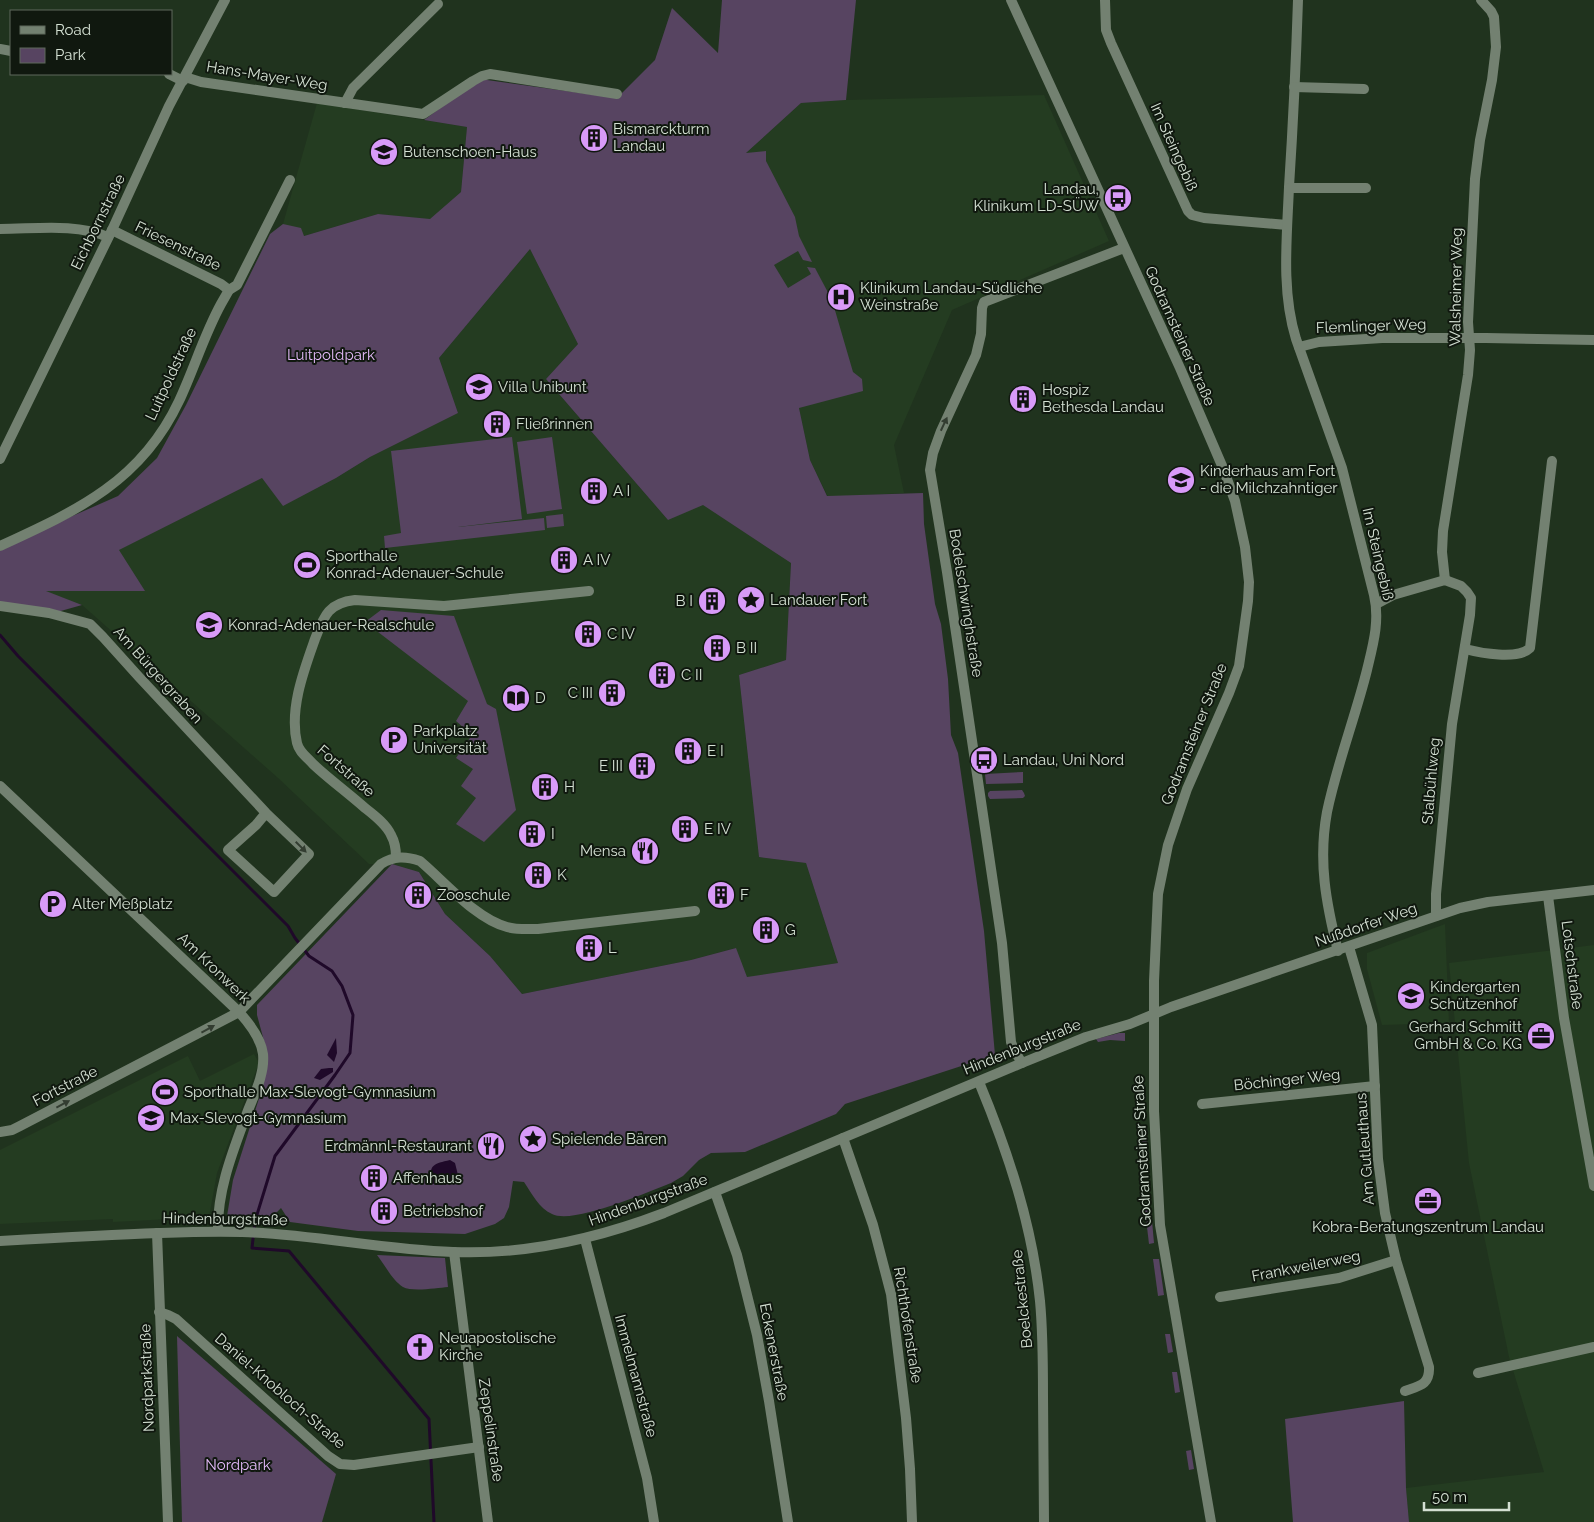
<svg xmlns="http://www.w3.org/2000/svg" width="1594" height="1522" font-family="Raleway,sans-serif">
  <rect width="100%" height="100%" fill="#20331e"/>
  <g fill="#243c21">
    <polygon points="1044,95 1109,241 952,310 894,445 904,493 828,497 810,460 745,154 801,103 846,100"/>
    <polygon points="317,103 467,127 461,192 430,220 378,214 304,236 283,224"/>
    <polygon points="530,249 578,344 546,379 668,520 702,504 791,563 786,660 739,675 759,857 806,863 838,963 747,978 735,948 691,960 522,994 490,956 445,914 419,872 392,864 369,864 277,777 82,605 44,591 144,591 118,550 262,478 284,505 336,478 370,457 458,413 439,358"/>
    <polygon points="1445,924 1449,1023 1382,1025 1367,969 1367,953"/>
    <polygon points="1594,945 1594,1522 1409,1522 1406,1488 1544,1472 1509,1357 1469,1163 1449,963"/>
    <polygon points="254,1054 259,1063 217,1173 209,1217 113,1222 113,1219 0,1224 0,1150 188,1056 200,1081"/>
  </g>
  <g fill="#574461">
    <path d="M 722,0 L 856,0 L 846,100 L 801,103 L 746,153 L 766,151 L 766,161 L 795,217 L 799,236 L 812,262 L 803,260 L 798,251 L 774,265 L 788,288 L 811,274 L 807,267 L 815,268 L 832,300 L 853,372 L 862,379 L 863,391 L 799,408 L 810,460 L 827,496 L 923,493 L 924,524 L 935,604 L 941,624 L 948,679 L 951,735 L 958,753 L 984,931 L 995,1055 L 845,1104 L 836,1114 L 745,1152 L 711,1153 L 699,1160 L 683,1176 L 671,1183 C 647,1192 573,1225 552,1214 C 539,1208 532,1194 524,1182 L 513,1181 L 509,1207 L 504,1218 L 495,1224 L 465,1234 L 358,1231 L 290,1222 L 281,1208 L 270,1219 L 227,1216 L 233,1180 L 263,1086 L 267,1052 L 257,1015 L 257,1005 L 392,864 L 419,872 L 445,914 L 490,956 L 522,994 L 691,960 L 736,948 L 747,977 L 838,963 L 806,863 L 759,857 L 739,675 L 786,660 L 791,563 L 703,505 L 668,520 L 546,379 L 578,344 L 530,249 L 439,358 L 458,413 L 370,457 L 336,478 L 283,506 L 262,478 L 119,550 L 145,591 L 46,591 L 82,605 L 43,616 L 0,609 L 0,551 L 11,543 L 118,496 L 157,458 L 186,405 L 270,234 L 283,224 L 301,228 L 304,236 L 378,214 L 430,219 L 461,192 L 467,127 L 424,120 L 480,79 L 617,98 L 655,60 L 672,8 L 718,53 Z"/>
    <polygon points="512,437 522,519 458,527 544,518 545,530 385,548 384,536 401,533 391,451"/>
    <polygon points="552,437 562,509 527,514 517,442"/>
    <polygon points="563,514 564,526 547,528 546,516"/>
    <polygon points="381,610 454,616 487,704 496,709 516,810 484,842 456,824 476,798 461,786 473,769 456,758 472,735 456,721 468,701 365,622"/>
    <polygon points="1023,772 1023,783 986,784 985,774"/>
    <polygon points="1022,790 1024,793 1025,796 1023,798 990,799 988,796 988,793 990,791"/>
    <polygon points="1119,1033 1125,1033 1125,1041 1110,1040 1098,1042 1096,1039"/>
    <polygon points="1142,1133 1146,1133 1148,1160 1143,1160"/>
    <polygon points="1145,1210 1151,1210 1154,1243 1149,1244"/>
    <path d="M 377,1255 L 445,1258 L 448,1287 C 437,1288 412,1292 403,1287 C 392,1280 385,1265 377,1255 Z"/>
    <polygon points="1153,1259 1159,1259 1164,1295 1158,1296"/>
    <polygon points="1165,1334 1170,1334 1173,1352 1168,1353"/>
    <polygon points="177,1336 336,1474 322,1522 182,1522"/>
    <polygon points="1172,1372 1177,1372 1180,1392 1175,1393"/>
    <polygon points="1404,1401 1406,1488 1409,1522 1293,1522 1285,1419"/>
    <polygon points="1191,1450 1194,1469 1189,1470 1186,1451"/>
  </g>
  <g fill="#1f0929">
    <polygon points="336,1038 337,1053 334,1062 327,1055"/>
    <polygon points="329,1068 333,1068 333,1072 320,1080 314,1078 321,1069"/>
    <path d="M 450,1160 L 455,1163 L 458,1175 C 451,1183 442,1188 432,1183 C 428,1164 434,1164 450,1160 Z"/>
  </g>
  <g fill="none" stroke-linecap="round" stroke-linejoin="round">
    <polyline stroke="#1f0929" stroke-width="3" points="0,635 18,656 288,926 295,938 309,956 332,971 342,986 353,1015 350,1053 335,1075 275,1156 255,1221 252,1248 289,1251 429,1419 434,1522"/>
    <g stroke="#738171" stroke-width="10">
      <polyline points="1105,0 1106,30 1111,43 1188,211 1192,215 1204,218 1287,225"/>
      <path d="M 1298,0 C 1296,62 1293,125 1289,187 C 1287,237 1281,291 1296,339 L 1342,468 L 1374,595 C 1380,621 1373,645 1367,670 C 1355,718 1337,764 1327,812 C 1318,861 1326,903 1338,951"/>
      <polyline points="0,49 11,51"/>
      <polyline points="169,74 183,81"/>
      <polyline points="185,77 201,82 423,114 473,81 482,76 490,74 617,94"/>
      <polyline points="1294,87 1364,89"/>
      <polyline points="345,103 353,88 438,4"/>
      <polyline points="1289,188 1366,188"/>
      <path d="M 0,229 C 36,229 75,223 108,237"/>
      <polyline points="112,230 221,284 229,290"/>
      <polyline points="1299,347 1319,342 1382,338 1486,338 1594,340"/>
      <polyline points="0,459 112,230 169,106 225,0"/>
      <path d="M 0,546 C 76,511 141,482 179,401 C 194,369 204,335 221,304 L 229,290 L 237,285 L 290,180"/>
      <polyline points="1445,580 1442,552 1443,531 1468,375 1470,350 1468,322 1475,179 1480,140 1492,80 1496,47 1494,17 1491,11 1481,0"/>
      <polyline points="1376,604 1393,595 1445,580 1461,586 1467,592 1471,598 1470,615 1452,724 1436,894 1436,916"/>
      <polyline points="0,606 49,613 90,624 103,637 139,677 266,813 309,854 274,892 228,850 256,825 266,813"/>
      <path d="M 1465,649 C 1480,653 1518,660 1530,648 L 1552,461"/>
      <path d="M 0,786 L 239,1012 C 249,1023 261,1038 263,1054 C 265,1074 254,1095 247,1113 C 233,1151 217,1190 218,1231"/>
      <path d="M 396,857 C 396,850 395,842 391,835 C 386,824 374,815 365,808 C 348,793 329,779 313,764 C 307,757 299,752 297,743 C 289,709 304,670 315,639 C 324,616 328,603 355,600 L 444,606 L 589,591"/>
      <polyline points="1548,896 1564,1018 1594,1186"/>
      <path d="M 1349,947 L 1372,1025 L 1378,1159 L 1385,1213 L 1396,1260 L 1429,1367 C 1430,1385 1419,1386 1405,1391"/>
      <polyline points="1022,1063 1014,1050 1011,1042 1002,943 947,572 930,470 933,453 941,431 976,355 981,334 982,308 984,302 1124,248"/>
      <path d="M 979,1082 C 1008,1152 1032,1224 1040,1301 C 1043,1333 1043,1364 1043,1396 C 1043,1438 1044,1480 1044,1522"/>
      <polyline points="1202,1104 1375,1086"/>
      <path d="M 0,1132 L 12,1130 L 20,1126 L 239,1012 L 381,864 C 394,856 405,856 420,861 C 445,882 476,919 507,927 C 517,930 528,929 538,929 L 695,911"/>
      <polyline points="843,1138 873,1225 891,1294 906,1418 910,1469 912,1522"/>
      <polyline points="715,1192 737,1255 757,1335 769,1401 788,1522"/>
      <polyline points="157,1233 168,1522"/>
      <polyline points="585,1239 647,1478 654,1522"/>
      <path d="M 0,1241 C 53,1238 106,1235 159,1233 C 187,1232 214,1231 242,1232 C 313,1234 383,1250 453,1252 C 526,1255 596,1239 664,1213 L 1022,1063 L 1086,1037 L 1130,1024 L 1171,1007 L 1460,908 L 1488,902 L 1594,890"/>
      <polyline points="454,1252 488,1522"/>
      <polyline points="1220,1297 1339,1278 1396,1260"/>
      <polyline points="159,1312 168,1315 176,1319 328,1456 340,1464 354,1465 479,1447"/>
      <polyline points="1478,1373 1594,1347"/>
    </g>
    <polyline stroke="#738171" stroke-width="10" points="1011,0 1180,368 1223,468 1235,501 1245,547 1249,582 1248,601 1239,666 1229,693 1187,789 1168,845 1158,894 1154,981 1154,1111 1160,1225 1211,1522"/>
  </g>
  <defs><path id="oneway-solid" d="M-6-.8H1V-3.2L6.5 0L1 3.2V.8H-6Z" transform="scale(1.25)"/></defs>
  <g fill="#333d31">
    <use href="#oneway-solid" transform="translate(944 424) rotate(-65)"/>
    <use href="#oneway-solid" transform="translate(301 847) rotate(45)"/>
    <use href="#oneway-solid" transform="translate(208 1029) rotate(-29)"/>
    <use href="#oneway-solid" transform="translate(63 1104) rotate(-28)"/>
  </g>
  <defs>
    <symbol id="building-disc" viewBox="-11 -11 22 22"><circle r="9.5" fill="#d89af8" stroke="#10180f"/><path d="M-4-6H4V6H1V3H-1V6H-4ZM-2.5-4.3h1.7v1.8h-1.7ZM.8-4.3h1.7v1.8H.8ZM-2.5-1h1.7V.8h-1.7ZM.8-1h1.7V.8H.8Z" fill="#111"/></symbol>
    <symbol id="university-disc" viewBox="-11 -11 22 22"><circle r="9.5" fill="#d89af8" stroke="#10180f"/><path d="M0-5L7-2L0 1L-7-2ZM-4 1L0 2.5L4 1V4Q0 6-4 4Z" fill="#111"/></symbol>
    <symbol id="bus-disc" viewBox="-11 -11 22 22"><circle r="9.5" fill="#d89af8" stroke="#10180f"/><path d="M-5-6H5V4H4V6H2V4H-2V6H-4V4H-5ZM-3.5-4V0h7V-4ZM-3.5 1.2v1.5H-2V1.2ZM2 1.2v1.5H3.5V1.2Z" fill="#111"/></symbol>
    <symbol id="hospital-disc" viewBox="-11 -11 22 22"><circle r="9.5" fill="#d89af8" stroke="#10180f"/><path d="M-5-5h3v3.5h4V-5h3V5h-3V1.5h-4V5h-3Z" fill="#111"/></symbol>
    <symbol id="school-disc" viewBox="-11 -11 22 22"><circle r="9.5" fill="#d89af8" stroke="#10180f"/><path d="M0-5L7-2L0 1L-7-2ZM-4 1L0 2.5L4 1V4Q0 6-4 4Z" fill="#111"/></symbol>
    <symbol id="stadium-disc" viewBox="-11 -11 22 22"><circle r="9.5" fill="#d89af8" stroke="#10180f"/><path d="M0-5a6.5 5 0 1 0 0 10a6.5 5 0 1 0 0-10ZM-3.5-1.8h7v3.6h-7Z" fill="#111"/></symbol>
    <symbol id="sight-disc" viewBox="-11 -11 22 22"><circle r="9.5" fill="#d89af8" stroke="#10180f"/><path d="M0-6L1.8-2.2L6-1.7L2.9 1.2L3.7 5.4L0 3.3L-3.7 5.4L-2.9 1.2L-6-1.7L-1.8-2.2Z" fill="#111"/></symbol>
    <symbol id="library-disc" viewBox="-11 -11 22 22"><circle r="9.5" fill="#d89af8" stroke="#10180f"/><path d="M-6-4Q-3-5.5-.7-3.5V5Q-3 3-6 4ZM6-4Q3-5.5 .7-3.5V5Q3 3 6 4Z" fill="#111"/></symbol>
    <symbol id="parking-disc" viewBox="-11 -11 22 22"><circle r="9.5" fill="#d89af8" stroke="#10180f"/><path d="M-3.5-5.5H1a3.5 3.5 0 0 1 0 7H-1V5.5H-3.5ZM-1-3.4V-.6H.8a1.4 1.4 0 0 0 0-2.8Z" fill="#111"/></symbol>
    <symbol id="restaurant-disc" viewBox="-11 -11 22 22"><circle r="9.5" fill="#d89af8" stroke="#10180f"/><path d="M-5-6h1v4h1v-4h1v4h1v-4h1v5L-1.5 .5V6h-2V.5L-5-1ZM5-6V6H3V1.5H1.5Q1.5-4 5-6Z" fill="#111"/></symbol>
    <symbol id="office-disc" viewBox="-11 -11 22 22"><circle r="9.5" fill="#d89af8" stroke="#10180f"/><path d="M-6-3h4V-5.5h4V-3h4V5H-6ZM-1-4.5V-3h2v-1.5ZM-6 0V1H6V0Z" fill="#111"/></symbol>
    <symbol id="church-disc" viewBox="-11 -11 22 22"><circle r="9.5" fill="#d89af8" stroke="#10180f"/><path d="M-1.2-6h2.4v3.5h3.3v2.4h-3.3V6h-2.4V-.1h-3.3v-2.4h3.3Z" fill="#111"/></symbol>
  </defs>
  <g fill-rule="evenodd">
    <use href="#building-disc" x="578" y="122" width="32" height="32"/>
    <use href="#university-disc" x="368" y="136" width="32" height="32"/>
    <use href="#bus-disc" x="1102" y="182" width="32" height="32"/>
    <use href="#hospital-disc" x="825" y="281" width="32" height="32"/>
    <use href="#school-disc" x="463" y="371" width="32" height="32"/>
    <use href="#building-disc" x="1007" y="383" width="32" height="32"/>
    <use href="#building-disc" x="481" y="408" width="32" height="32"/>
    <use href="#school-disc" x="1165" y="464" width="32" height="32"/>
    <use href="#building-disc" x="578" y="475" width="32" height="32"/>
    <use href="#building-disc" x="548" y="544" width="32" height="32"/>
    <use href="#stadium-disc" x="291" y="549" width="32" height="32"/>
    <use href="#sight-disc" x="735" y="584" width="32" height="32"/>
    <use href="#building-disc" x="696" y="585" width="32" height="32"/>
    <use href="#school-disc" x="193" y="609" width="32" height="32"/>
    <use href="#building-disc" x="572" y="618" width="32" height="32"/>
    <use href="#building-disc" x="701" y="632" width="32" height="32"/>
    <use href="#building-disc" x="646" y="659" width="32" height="32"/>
    <use href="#building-disc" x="596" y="677" width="32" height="32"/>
    <use href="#library-disc" x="500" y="682" width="32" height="32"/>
    <use href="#parking-disc" x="378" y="724" width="32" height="32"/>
    <use href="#building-disc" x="672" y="735" width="32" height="32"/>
    <use href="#bus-disc" x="968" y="744" width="32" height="32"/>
    <use href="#building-disc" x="626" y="750" width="32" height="32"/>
    <use href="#building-disc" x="529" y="771" width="32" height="32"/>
    <use href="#building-disc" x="669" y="813" width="32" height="32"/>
    <use href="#building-disc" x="516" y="818" width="32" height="32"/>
    <use href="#restaurant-disc" x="629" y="835" width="32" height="32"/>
    <use href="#building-disc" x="522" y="859" width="32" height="32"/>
    <use href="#building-disc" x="402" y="879" width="32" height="32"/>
    <use href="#building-disc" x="705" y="879" width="32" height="32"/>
    <use href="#parking-disc" x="37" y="888" width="32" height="32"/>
    <use href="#building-disc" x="750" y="914" width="32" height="32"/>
    <use href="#building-disc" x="573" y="932" width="32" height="32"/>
    <use href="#school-disc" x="1395" y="980" width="32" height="32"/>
    <use href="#office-disc" x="1525" y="1020" width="32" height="32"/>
    <use href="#stadium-disc" x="149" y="1076" width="32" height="32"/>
    <use href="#school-disc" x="135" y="1102" width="32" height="32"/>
    <use href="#sight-disc" x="517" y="1123" width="32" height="32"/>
    <use href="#restaurant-disc" x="475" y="1130" width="32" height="32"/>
    <use href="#building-disc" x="358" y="1162" width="32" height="32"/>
    <use href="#office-disc" x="1412" y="1185" width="32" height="32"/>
    <use href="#building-disc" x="368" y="1195" width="32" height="32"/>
    <use href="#church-disc" x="404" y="1331" width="32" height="32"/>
  </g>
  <g text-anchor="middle" stroke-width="4" stroke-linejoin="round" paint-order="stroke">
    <g font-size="15" fill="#d4e0d3" stroke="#10180f">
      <text transform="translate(267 76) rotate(9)" y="5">Hans-Mayer-Weg</text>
      <text transform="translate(1174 147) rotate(66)" y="5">Im Steingebiß</text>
      <text transform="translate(98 222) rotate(-64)" y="5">Eichbornstraße</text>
      <text transform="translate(178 246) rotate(26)" y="5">Friesenstraße</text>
      <text transform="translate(1456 287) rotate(-89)" y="5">Walsheimer Weg</text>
      <text transform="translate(1371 326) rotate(-2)" y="5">Flemlinger Weg</text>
      <text transform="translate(1180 336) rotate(66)" y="5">Godramsteiner Straße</text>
      <text transform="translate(171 374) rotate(-65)" y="5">Luitpoldstraße</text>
      <text transform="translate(1378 554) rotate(77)" y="5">Im Steingebiß</text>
      <text transform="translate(966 603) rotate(81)" y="5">Bodelschwinghstraße</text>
      <text transform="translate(158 675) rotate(48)" y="5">Am Bürgergraben</text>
      <text transform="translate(1194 734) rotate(-68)" y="5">Godramsteiner Straße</text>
      <text transform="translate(346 771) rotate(41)" y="5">Fortstraße</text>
      <text transform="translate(1431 781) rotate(-85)" y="5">Stalbühlweg</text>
      <text transform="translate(1366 925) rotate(-19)" y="5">Nußdorfer Weg</text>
      <text transform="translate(1572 965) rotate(83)" y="5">Lotschstraße</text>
      <text transform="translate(214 968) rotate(44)" y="5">Am Kronwerk</text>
      <text transform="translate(1022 1047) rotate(-22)" y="5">Hindenburgstraße</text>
      <text transform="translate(1287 1080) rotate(-6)" y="5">Böchinger Weg</text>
      <text transform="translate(65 1086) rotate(-27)" y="5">Fortstraße</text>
      <text transform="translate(1365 1149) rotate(-94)" y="5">Am Gutleuthaus</text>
      <text transform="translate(1142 1151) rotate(-93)" y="5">Godramsteiner Straße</text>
      <text transform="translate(648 1200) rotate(-20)" y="5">Hindenburgstraße</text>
      <text transform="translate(225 1219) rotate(1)" y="5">Hindenburgstraße</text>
      <text transform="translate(1306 1266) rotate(-11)" y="5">Frankweilerweg</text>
      <text transform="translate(1022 1299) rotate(-96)" y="5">Boelckestraße</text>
      <text transform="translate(908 1325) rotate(81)" y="5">Richthofenstraße</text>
      <text transform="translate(774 1352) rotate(79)" y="5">Eckenerstraße</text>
      <text transform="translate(636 1376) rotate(75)" y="5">Immelmannstraße</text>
      <text transform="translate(147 1378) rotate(-92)" y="5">Nordparkstraße</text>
      <text transform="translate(280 1391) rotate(41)" y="5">Daniel-Knobloch-Straße</text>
      <text transform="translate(491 1430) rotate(82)" y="5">Zeppelinstraße</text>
    </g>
    <g font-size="15" fill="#d4e0d3" stroke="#10180f" text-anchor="start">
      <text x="613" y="134">Bismarckturm<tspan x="613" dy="17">Landau</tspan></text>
      <text x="403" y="157">Butenschoen-Haus</text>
      <text x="1099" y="194" text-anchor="end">Landau,<tspan x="1099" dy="17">Klinikum LD-SÜW</tspan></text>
      <text x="860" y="293">Klinikum Landau-Südliche<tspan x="860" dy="17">Weinstraße</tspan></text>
      <text x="498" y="392">Villa Unibunt</text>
      <text x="1042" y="395">Hospiz<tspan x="1042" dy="17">Bethesda Landau</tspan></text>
      <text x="516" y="429">Fließrinnen</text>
      <text x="1200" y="476">Kinderhaus am Fort<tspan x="1200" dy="17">- die Milchzahntiger</tspan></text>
      <text x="613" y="496">A I</text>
      <text x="326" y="561">Sporthalle<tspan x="326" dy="17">Konrad-Adenauer-Schule</tspan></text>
      <text x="583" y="565">A IV</text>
      <text x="770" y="605">Landauer Fort</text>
      <text x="693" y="606" text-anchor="end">B I</text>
      <text x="228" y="630">Konrad-Adenauer-Realschule</text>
      <text x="607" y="639">C IV</text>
      <text x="736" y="653">B II</text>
      <text x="681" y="680">C II</text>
      <text x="593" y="698" text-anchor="end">C III</text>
      <text x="535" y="703">D</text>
      <text x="413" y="736">Parkplatz<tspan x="413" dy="17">Universität</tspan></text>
      <text x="707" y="756">E I</text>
      <text x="1003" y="765">Landau, Uni Nord</text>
      <text x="623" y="771" text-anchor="end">E III</text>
      <text x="564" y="792">H</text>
      <text x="704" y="834">E IV</text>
      <text x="551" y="839">I</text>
      <text x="626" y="856" text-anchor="end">Mensa</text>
      <text x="557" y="880">K</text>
      <text x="437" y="900">Zooschule</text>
      <text x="740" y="900">F</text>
      <text x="72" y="909">Alter Meßplatz</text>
      <text x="785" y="935">G</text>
      <text x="608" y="953">L</text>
      <text x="1430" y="992">Kindergarten<tspan x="1430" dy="17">Schützenhof</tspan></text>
      <text x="1522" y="1032" text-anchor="end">Gerhard Schmitt<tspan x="1522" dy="17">GmbH &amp; Co. KG</tspan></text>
      <text x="184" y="1097">Sporthalle Max-Slevogt-Gymnasium</text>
      <text x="170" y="1123">Max-Slevogt-Gymnasium</text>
      <text x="552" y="1144">Spielende Bären</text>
      <text x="472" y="1151" text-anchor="end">Erdmännl-Restaurant</text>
      <text x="393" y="1183">Affenhaus</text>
      <text x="403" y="1216">Betriebshof</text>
      <text x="1428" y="1232" text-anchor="middle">Kobra-Beratungszentrum Landau</text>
      <text x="439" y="1343">Neuapostolische<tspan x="439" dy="17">Kirche</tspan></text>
    </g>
    <g font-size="15" fill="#e4bafa" stroke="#10180f">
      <text x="331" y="360">Luitpoldpark</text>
      <text x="238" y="1470">Nordpark</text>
    </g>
  </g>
  <rect x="10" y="10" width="162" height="65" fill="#10180f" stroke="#5e685d"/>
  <rect x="20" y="26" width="25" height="8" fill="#738171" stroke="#5e685d"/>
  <text x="55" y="35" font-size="15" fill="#d4e0d3">Road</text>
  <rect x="20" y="48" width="25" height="15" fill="#574461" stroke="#5e685d"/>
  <text x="55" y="60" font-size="15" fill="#d4e0d3">Park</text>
  <path d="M1424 1502v8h85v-8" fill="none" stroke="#d4e0d3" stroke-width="2.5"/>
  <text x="1432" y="1502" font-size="15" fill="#d4e0d3" stroke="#10180f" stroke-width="4" paint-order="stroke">50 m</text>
</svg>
